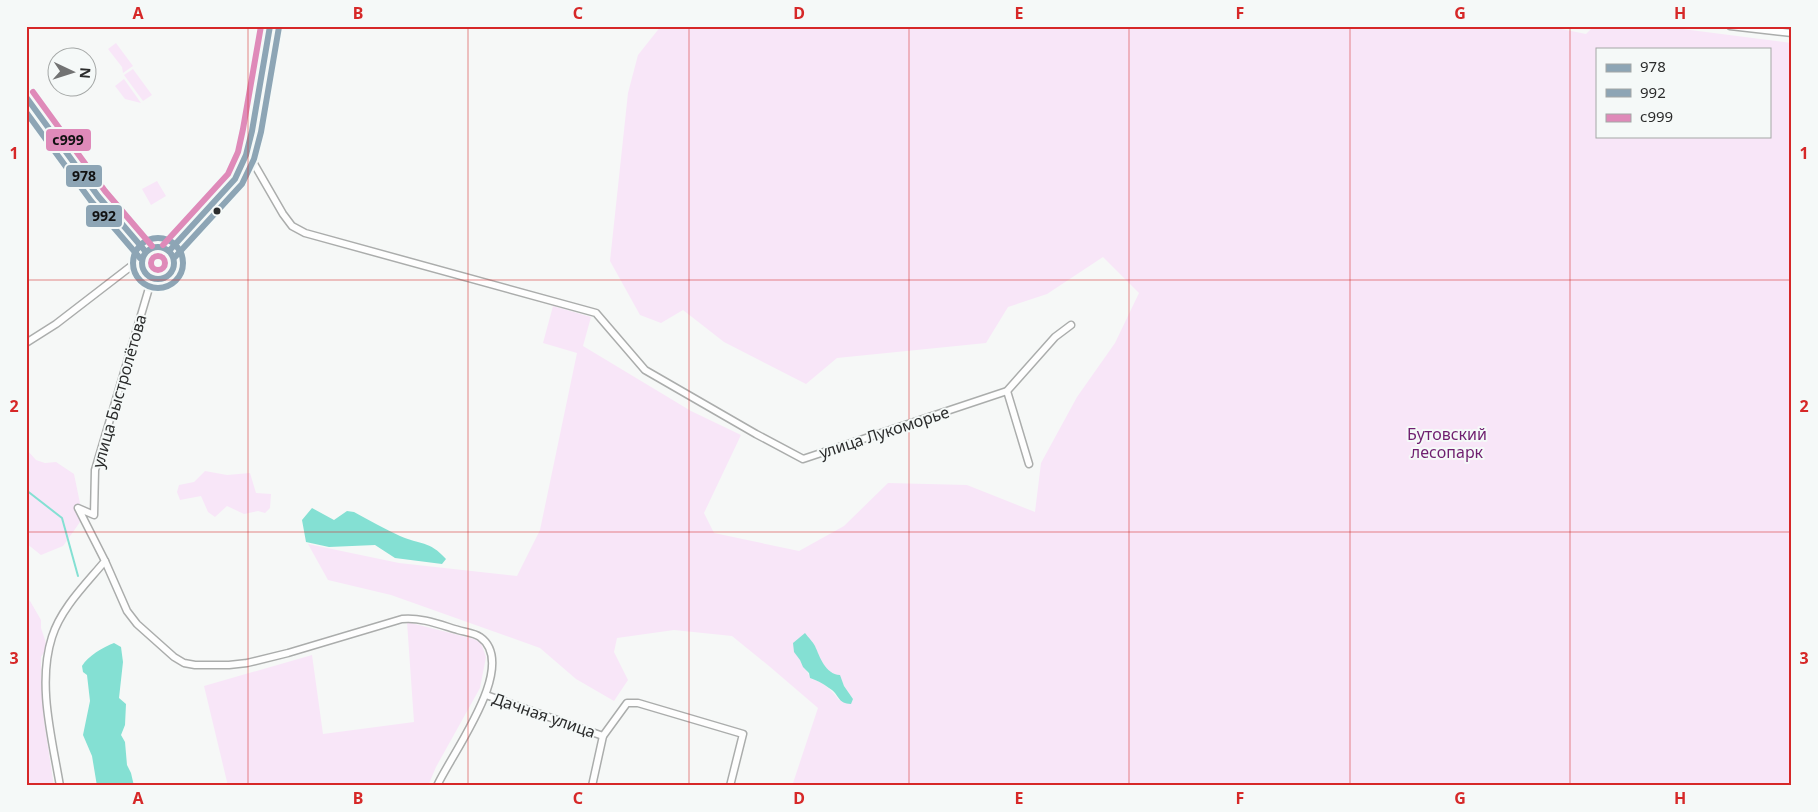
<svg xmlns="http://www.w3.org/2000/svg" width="1818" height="812" font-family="'Noto Sans',sans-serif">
  <rect width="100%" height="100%" fill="#f6f8f7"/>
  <g fill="#f8e6f8" fill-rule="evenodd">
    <path d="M 661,26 L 771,26 L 795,29 L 796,26 L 1546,26 L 1586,34 L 1594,26 L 1659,26 L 1792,43 L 1792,786 L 792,786 L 818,708 L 769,666 L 732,636 L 674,630 L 617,638 L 614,652 L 628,680 L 614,701 L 576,679 L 540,648 L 391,595 L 328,580 L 308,544 L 399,563 L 517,576 L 540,530 L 577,353 L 543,343 L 553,306 L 591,317 L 583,346 L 691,411 L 741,435 L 704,513 L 714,533 L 799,551 L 844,526 L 888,483 L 967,485 L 1035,512 L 1041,463 L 1077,397 L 1115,343 L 1139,293 L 1103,257 L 1047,294 L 1008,307 L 986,343 L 837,358 L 806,384 L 724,342 L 683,310 L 661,323 L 640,315 L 610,261 L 628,93 L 638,55 ZM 1597,49 L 1769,49 L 1769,136 L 1597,136 ZM 815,646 C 818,658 827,674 840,676 L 844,686 L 853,699 L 839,700 C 831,689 823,682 810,678 C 808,671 803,667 800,660 Z"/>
    <polygon points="116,43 133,66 123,73 122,67 108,49"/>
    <polygon points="133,69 152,95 143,101 124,75"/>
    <polygon points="124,79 141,103 125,99 115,86"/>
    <polygon points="157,181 166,196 151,205 142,189"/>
    <polygon points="26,449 36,460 45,463 56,462 74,474 81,508 80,522 63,546 41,555 26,543"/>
    <polygon points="205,471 227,475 250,473 256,493 271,494 270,508 265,513 258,511 244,514 227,506 215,517 208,512 201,496 180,500 177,492 179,485 194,482"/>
    <polygon points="26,598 30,601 41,620 41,628 46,643 45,651 41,657 41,675 44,721 54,786 26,786"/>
    <polygon points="407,622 474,639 481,643 486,657 480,688 436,767 428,786 228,786 204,686 312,655 323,734 414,722"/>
  </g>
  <g fill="#84e0d3">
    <path d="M 312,508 L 334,520 L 347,511 L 354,512 C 369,520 385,529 400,536 C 420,545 429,540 446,559 L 442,564 L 395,558 L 375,545 L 329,547 L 306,542 L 302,520 Z"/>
    <path d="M 805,633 C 808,637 813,642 815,646 C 820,657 825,674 840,675 L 844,686 L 853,699 L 851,704 C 838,703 840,697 832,690 C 825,685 819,681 810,678 L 809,673 L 803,667 L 800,660 L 794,652 L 793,643 Z"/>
    <path d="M 114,643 L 121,647 L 123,662 L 119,698 L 126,704 L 125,725 L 121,735 L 125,742 L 127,765 L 131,773 L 134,786 L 97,786 L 92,756 L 83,735 L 90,701 L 87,675 L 83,672 L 82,666 C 88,656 103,647 114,643 Z"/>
  </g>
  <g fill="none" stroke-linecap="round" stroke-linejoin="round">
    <polyline stroke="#84e0d3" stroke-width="2" points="26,490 62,518 78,576"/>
    <defs>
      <g id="street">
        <polyline points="1730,26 1792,33"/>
        <polyline points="246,155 253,162 283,214 292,226 305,233 596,313 645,370 756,434 803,459 1007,391 1055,337 1071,325"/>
        <polyline points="26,343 56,324 143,257"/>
        <polyline points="1007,391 1029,464"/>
        <path d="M 105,561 L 127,611 L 137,624 L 174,657 L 184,663 L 195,665 L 229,665 L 247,663 L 288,653 L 402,619 C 421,617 441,625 458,630 C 465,632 475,633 480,637 C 520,665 450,756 437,786"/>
        <polyline points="486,695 603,736"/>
        <path d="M 60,786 C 52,738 37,684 52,637 C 61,608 86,584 105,561 L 78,508 L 94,515 L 95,470 L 152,278"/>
        <polyline points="592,786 603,736 627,703 638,703 743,734 730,786"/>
      </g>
      <g id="secondary">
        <path d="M 26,97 C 64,149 101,205 146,252"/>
        <circle cx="158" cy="263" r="16"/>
        <polyline points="169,251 235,179 246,155 252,131 270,26"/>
      </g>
    </defs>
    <use href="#street" stroke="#abadac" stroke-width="9"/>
    <use href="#secondary" stroke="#abadac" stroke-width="11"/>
    <use href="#street" stroke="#fefefe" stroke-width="6"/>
    <use href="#secondary" stroke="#fefefe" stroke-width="9"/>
    <defs>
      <g id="bus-1">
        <polyline points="26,97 98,196 146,252"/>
        <circle cx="158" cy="263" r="16"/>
        <polyline points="169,251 235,179 246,155 252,131 270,26"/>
      </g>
      <g id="bus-2">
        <polyline points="26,112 91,201 140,258"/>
        <circle cx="158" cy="263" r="25"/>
        <polyline points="175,257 242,184 254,159 261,132 279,27"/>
      </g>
      <g id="bus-3">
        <polyline points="33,92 105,191 152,246"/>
        <polyline points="163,245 228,174 238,152 243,129 261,26"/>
        <circle cx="158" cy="263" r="7"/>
      </g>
    </defs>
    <use href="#bus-1" stroke="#f5f9f8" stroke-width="10"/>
    <use href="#bus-2" stroke="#f5f9f8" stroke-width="10"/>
    <use href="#bus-3" stroke="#f5f9f8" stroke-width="10"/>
    <use href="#bus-1" stroke="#8da5b5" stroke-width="6"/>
    <use href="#bus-2" stroke="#8da5b5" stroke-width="6"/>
    <use href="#bus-3" stroke="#df8ab9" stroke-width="6"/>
  </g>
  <path fill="none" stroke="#d62828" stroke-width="1" stroke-opacity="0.55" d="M 248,26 L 248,786M 468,26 L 468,786M 689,26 L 689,786M 909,26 L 909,786M 1129,26 L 1129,786M 1350,26 L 1350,786M 1570,26 L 1570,786M 26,280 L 1792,280M 26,532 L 1792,532"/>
  <circle fill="#2b2c2c" stroke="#f5f9f8" stroke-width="2" cx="217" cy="211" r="4.5"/>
  <g text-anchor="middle" stroke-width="4" stroke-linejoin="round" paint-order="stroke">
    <g font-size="16" fill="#2b2c2c" stroke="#f5f9f8">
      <text transform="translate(119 391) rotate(-74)" y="6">улица Быстролётова</text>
      <text transform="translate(884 432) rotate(-18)" y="6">улица Лукоморье</text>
      <text transform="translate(544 715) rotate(19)" y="6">Дачная улица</text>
    </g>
    <g font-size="16" fill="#6f1f6f" stroke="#f5f9f8">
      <text x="1447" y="440">Бутовский<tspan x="1447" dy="18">лесопарк</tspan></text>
    </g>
  </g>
  <g stroke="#f5f9f8" stroke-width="2">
    <rect x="45" y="128" width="47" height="24" rx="5" fill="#df8ab9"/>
    <rect x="65" y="164" width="38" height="24" rx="5" fill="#8da5b5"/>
    <rect x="85" y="204" width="38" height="24" rx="5" fill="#8da5b5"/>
  </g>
  <g font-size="14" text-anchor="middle" font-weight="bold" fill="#111">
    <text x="68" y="145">с999</text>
    <text x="84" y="181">978</text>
    <text x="104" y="221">992</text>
  </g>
  <rect width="1818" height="812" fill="none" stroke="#f5f9f8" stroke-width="55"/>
  <rect x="1596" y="48" width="175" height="90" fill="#f5f9f8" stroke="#a4a7a6"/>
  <rect x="1606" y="64" width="25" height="8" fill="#8da5b5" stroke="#a4a7a6"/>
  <text x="1640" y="72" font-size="15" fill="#2b2c2c">978</text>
  <rect x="1606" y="89" width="25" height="8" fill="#8da5b5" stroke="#a4a7a6"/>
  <text x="1640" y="98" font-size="15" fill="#2b2c2c">992</text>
  <rect x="1606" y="114" width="25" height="8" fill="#df8ab9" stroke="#a4a7a6"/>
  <text x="1640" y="122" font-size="15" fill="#2b2c2c">с999</text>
  <g transform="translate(72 72) rotate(94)"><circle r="24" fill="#f5f9f8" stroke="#a4a7a6"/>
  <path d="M0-4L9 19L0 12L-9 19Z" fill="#727373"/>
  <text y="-8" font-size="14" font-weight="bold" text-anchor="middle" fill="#2b2c2c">N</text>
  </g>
  <rect x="28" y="28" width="1762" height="756" fill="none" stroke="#d62828" stroke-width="2"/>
  <g font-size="16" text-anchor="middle" font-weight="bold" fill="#d62828">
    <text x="138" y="19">A</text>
    <text x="358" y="19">B</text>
    <text x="578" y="19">C</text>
    <text x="799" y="19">D</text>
    <text x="1019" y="19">E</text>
    <text x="1240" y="19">F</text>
    <text x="1460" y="19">G</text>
    <text x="1680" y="19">H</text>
    <text x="14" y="159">1</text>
    <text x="1804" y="159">1</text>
    <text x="14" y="412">2</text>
    <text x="1804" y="412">2</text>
    <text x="14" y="664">3</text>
    <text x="1804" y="664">3</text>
    <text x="138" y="804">A</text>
    <text x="358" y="804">B</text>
    <text x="578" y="804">C</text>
    <text x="799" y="804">D</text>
    <text x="1019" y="804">E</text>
    <text x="1240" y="804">F</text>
    <text x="1460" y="804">G</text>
    <text x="1680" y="804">H</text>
  </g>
</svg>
